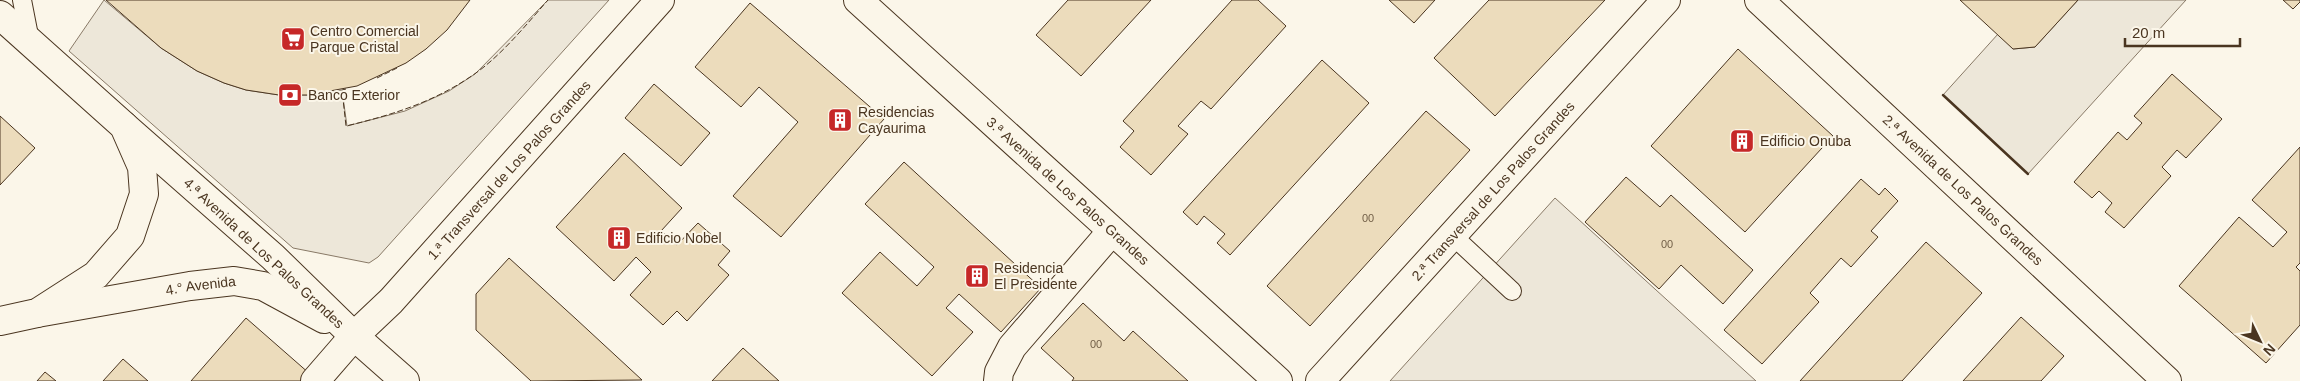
<svg xmlns="http://www.w3.org/2000/svg" width="2300" height="381" font-family="Helvetica,sans-serif">
  <rect width="100%" height="100%" fill="#fbf6e9"/>
  <g fill="#ede7d9" stroke="#887966">
    <polygon points="104,0 161,48 197,71 224,83 246,90 279,95 308,95 342,90 347,126 405,111 449,91 475,74 548,0 609,0 378,257 369,263 293,248 69,51"/>
    <polygon points="2078,0 2186,0 2028,174 1943,95 1998,34 2013,49 2035,47"/>
    <polygon points="1555,198 1756,381 1390,381"/>
  </g>
  <g fill="#ecdcbc" stroke="#4a3520">
    <polygon points="106,0 470,0 447,30 426,49 406,63 357,86 308,95 279,95 246,90 224,83 197,71 161,48"/>
    <polygon points="1068,0 1151,0 1081,76 1036,35"/>
    <polygon points="1232,0 1258,0 1286,26 1211,109 1201,101 1178,126 1188,134 1151,175 1120,147 1134,131 1123,121"/>
    <polygon points="1389,0 1435,0 1414,23"/>
    <polygon points="1489,0 1605,0 1495,116 1434,58"/>
    <polygon points="1960,0 2078,0 2035,47 2013,49"/>
    <polygon points="2283,0 2300,0 2300,2 2293,9"/>
    <polygon points="750,3 884,119 781,237 733,196 798,122 759,87 741,107 695,67"/>
    <polygon points="1738,49 1833,136 1745,232 1651,146"/>
    <polygon points="1322,60 1369,103 1230,255 1217,243 1225,234 1204,216 1197,225 1183,212"/>
    <polygon points="2172,74 2222,119 2186,158 2177,150 2162,167 2171,176 2124,228 2105,212 2112,203 2099,191 2092,198 2074,182 2118,132 2127,140 2142,123 2134,116"/>
    <polygon points="654,84 710,133 681,166 625,118"/>
    <polygon points="1426,111 1470,150 1310,326 1267,286"/>
    <polygon points="0,116 35,148 0,185"/>
    <polygon points="2300,147 2300,263 2296,267 2300,271 2300,325 2266,363 2179,286 2239,217 2273,247 2287,232 2252,200"/>
    <polygon points="624,153 682,208 661,231 677,245 698,223 730,251 718,265 729,275 687,321 677,311 663,325 630,295 651,272 636,257 614,281 556,227"/>
    <polygon points="904,162 1041,288 1001,332 959,294 946,308 973,332 932,376 842,293 880,252 917,286 934,267 865,204"/>
    <polygon points="1626,177 1660,207 1671,195 1753,270 1723,304 1681,265 1659,289 1585,222"/>
    <polygon points="1861,179 1879,195 1885,188 1898,201 1871,231 1878,237 1851,267 1841,258 1810,293 1819,302 1762,364 1724,330"/>
    <polygon points="1926,242 1982,293 1902,381 1800,381"/>
    <polygon points="509,258 576,319 642,380 531,381 476,330 476,294"/>
    <polygon points="1083,303 1124,341 1133,331 1188,381 1072,381 1074,378 1041,348"/>
    <polygon points="2021,317 2064,356 2041,381 1963,381"/>
    <polygon points="246,318 310,374 304,381 191,381"/>
    <polygon points="743,348 779,381 712,381"/>
    <polygon points="123,359 148,381 103,381"/>
    <polygon points="45,372 56,381 37,381"/>
  </g>
  <g fill="none" stroke-linecap="round" stroke-linejoin="round">
    <defs>
      <g id="service">
        <polyline points="22,0 30,41"/>
        <polyline points="1453,236 1512,291"/>
      </g>
      <g id="minor">
        <polyline points="858,0 1278,381"/>
        <polyline points="1759,0 2167,381"/>
        <polyline points="124,126 273,257 354,336 405,381"/>
        <path id="s1" d="M 37,313 L 190,286 L 234,281 L 263,286 L 324,319"/>
        <polyline points="315,381 354,336 391,301 660,0"/>
        <polyline points="998,381 999,372 1012,347 1112,231"/>
        <polyline points="1320,381 1666,0"/>
      </g>
      <polyline id="primary" points="0,15 124,126 142,167 144,194 130,236 96,275 37,313 0,321"/>
    </defs>
    <use href="#service" stroke="#4a3520" stroke-width="20"/>
    <use href="#minor" stroke="#4a3520" stroke-width="30"/>
    <use href="#primary" stroke="#4a3520" stroke-width="30"/>
    <use href="#service" stroke="#fbf6e9" stroke-width="18"/>
    <use href="#minor" stroke="#fbf6e9" stroke-width="28"/>
    <use href="#primary" stroke="#fbf6e9" stroke-width="28"/>
    <g stroke="#4a3520" stroke-width="1" stroke-dasharray="6 2.5" stroke-linecap="butt">
      <polyline points="377,78 397,68"/>
      <path d="M 346,89 L 342,90 L 346,126 C 392,115 434,102 473,75 C 500,57 526,25 548,0"/>
      <polyline points="1943,95 2028,174"/>
    </g>
    <polyline stroke="#4a3520" stroke-width="2.5" points="1943,95 2028,174"/>
  </g>
  <defs>
    <symbol id="supermarket-square" viewBox="-11 -11 22 22"><rect x="-9" y="-9" width="18" height="18" rx="4" fill="#c62828" stroke="#fbf6e9"/><path d="M-6-5.5h2.5l.6 2H6L4.5 2H-2.5L-4.4-4H-6ZM-1.5 3.2a1.3 1.3 0 1 0 .1 0ZM3 3.2a1.3 1.3 0 1 0 .1 0Z" fill="#fff"/></symbol>
    <symbol id="bank-square" viewBox="-11 -11 22 22"><rect x="-9" y="-9" width="18" height="18" rx="4" fill="#c62828" stroke="#fbf6e9"/><path d="M-6-4H6V4H-6ZM0-2.3a2.3 2.3 0 1 0 0 4.6a2.3 2.3 0 1 0 0-4.6Z" fill="#fff"/></symbol>
    <symbol id="building-square" viewBox="-11 -11 22 22"><rect x="-9" y="-9" width="18" height="18" rx="4" fill="#c62828" stroke="#fbf6e9"/><path d="M-4-6H4V6H1V3H-1V6H-4ZM-2.5-4.3h1.7v1.8h-1.7ZM.8-4.3h1.7v1.8H.8ZM-2.5-1h1.7V.8h-1.7ZM.8-1h1.7V.8H.8Z" fill="#fff"/></symbol>
  </defs>
  <g fill-rule="evenodd">
    <use href="#supermarket-square" x="279" y="25" width="28" height="28"/>
    <use href="#bank-square" x="276" y="81" width="28" height="28"/>
    <use href="#building-square" x="826" y="106" width="28" height="28"/>
    <use href="#building-square" x="1728" y="127" width="28" height="28"/>
    <use href="#building-square" x="605" y="224" width="28" height="28"/>
    <use href="#building-square" x="963" y="262" width="28" height="28"/>
  </g>
  <g text-anchor="middle" stroke-width="4" stroke-linejoin="round" paint-order="stroke">
    <g font-size="11" fill="#725f47">
      <text x="1368" y="222">00</text>
      <text x="1667" y="248">00</text>
      <text x="1096" y="348">00</text>
    </g>
    <g font-size="14" fill="#4a3520" stroke="#fbf6e9" text-anchor="start">
      <text x="310" y="36">Centro Comercial<tspan x="310" dy="16">Parque Cristal</tspan></text>
      <text x="308" y="100">Banco Exterior</text>
      <text x="858" y="117">Residencias<tspan x="858" dy="16">Cayaurima</tspan></text>
      <text x="1760" y="146">Edificio Onuba</text>
      <text x="636" y="243">Edificio Nobel</text>
      <text x="994" y="273">Residencia<tspan x="994" dy="16">El Presidente</tspan></text>
    </g>
    <g font-size="14" fill="#4a3520" stroke="#fbf6e9">
      <text transform="translate(509 170) rotate(-48)" y="5">1.ª Transversal de Los Palos Grandes</text>
      <text transform="translate(1963 190) rotate(43)" y="5">2.ª Avenida de Los Palos Grandes</text>
      <text transform="translate(1068 191) rotate(42)" y="5">3.ª Avenida de Los Palos Grandes</text>
      <text transform="translate(1493 191) rotate(-48)" y="5">2.ª Transversal de Los Palos Grandes</text>
      <text transform="translate(264 253) rotate(43)" y="5">4.ª Avenida de Los Palos Grandes</text>
      <text dy="5" stroke="none"><textPath href="#s1" startOffset="166">4.° Avenida</textPath></text>
    </g>
  </g>
  <g transform="translate(2260 341) rotate(133)" stroke="#fbf6e9" stroke-width="4" paint-order="stroke">
  <path d="M0-4L9 19L0 12L-9 19Z" fill="#4a3520"/>
  <text y="-8" font-size="14" font-weight="bold" text-anchor="middle" fill="#4a3520">N</text>
  </g>
  <path d="M2125 38v8h115v-8" fill="none" stroke="#4a3520" stroke-width="2.5"/>
  <text x="2132" y="38" font-size="15" fill="#4a3520" stroke="#fbf6e9" stroke-width="4" paint-order="stroke">20 m</text>
</svg>
